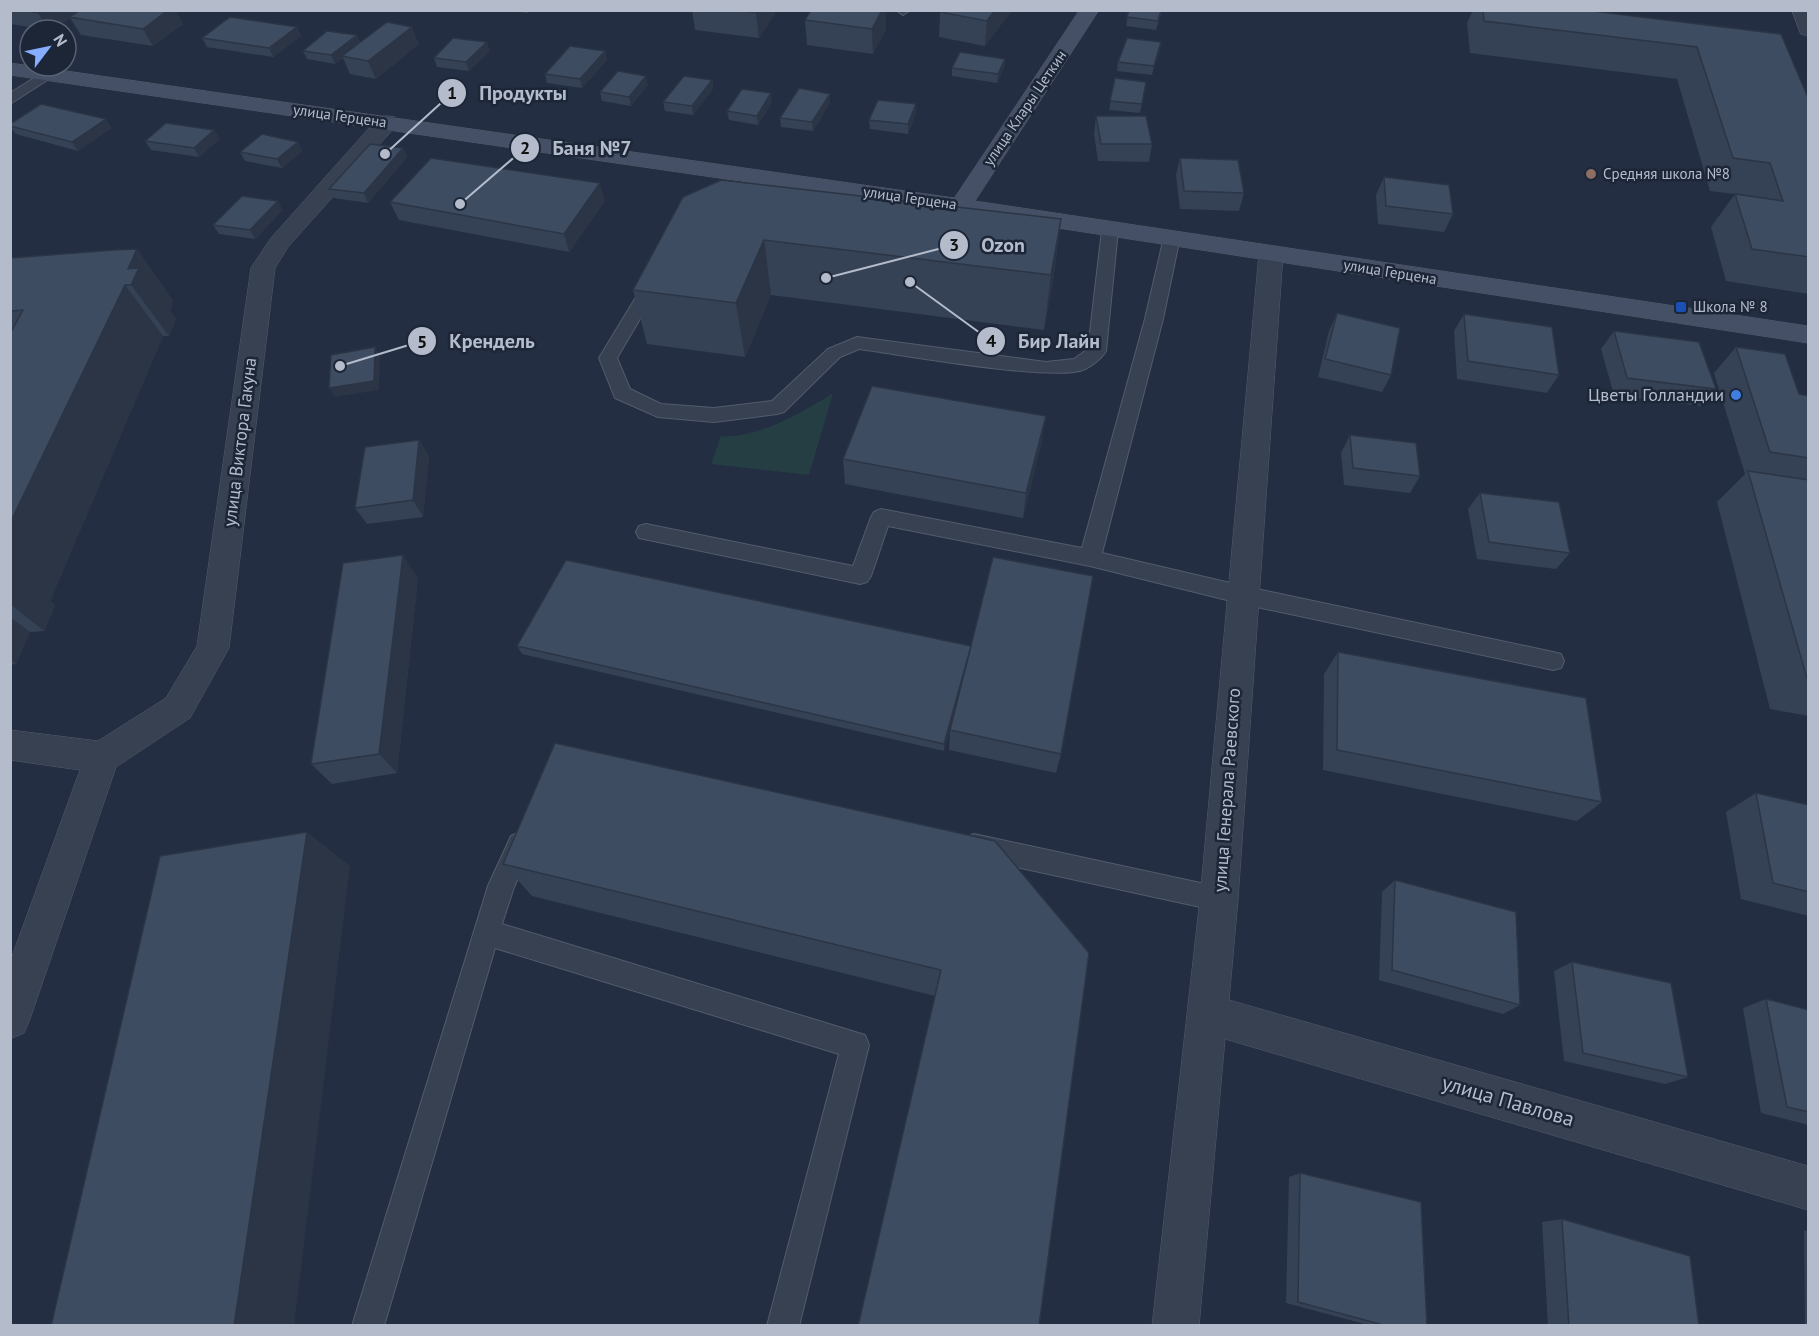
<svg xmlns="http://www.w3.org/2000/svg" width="1819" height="1336" font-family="'PT Sans',sans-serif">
  <rect width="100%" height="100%" fill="#232e42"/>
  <path fill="#253e43" d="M 833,393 L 809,475 L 711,464 L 721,436 C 756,439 804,412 833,393 Z"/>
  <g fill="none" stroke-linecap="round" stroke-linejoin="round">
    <defs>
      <g id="lane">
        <polygon points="896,10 909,10 909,11 903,15"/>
        <polygon points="47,70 52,71 54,74 52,77 10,104 10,93"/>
        <path d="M 1110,225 L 1118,230 L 1106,351 C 1102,358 1092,366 1085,369 C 1057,383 899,354 859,349 L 840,357 L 784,412 L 777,414 L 714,422 L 658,417 L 615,398 L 599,358 L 647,279 L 659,279 L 661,283 L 617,358 L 630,389 L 661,404 L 714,408 L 772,401 L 828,349 L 857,337 L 1046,362 L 1074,359 L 1088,349 L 1102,230 Z"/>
        <polygon points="1172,232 1180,237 1163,319 1102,553 1243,586 1553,652 1561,654 1564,661 1561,668 1553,670 1243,604 1090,566 888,526 871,576 867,582 860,584 639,538 636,532 639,526 646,524 853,566 871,517 874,512 881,509 1082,548 1145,319 1164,237"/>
        <polygon points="520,832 529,836 533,844 514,887 502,924 865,1035 869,1045 799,1326 767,1326 839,1054 495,948 384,1326 352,1326 488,886 511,836"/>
        <polygon points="974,834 1219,887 1228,890 1232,899 1228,908 1219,911 974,858 965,854 961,846 965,838"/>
      </g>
      <g id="street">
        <polygon points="1792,10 1808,10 1808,36 1801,34"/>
        <polygon points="387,116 395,117 398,122 395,127 288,247 275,268 229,648 190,718 116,767 30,1019 24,1033 10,1039 10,962 80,770 10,760 10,730 98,741 166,698 197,646 251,268 271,238 379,117"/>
        <polygon points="1271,247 1280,249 1283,254 1238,899 1229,1000 1808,1166 1808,1210 1225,1039 1199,1326 1152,1326 1200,899 1259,254 1262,249"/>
      </g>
      <polygon id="secondary" points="1080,10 1099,10 975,201 1808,326 1808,343 960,213 10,75 10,63 954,198"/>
    </defs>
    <use href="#lane" stroke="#525c6c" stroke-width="2"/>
    <use href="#street" stroke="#525c6c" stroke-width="1"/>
    <use href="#secondary" stroke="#525c6c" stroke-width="1"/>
    <use href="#lane" fill="#374152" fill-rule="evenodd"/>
    <use href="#street" fill="#374152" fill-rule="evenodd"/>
    <use href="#secondary" fill="#454f65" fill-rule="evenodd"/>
  </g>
  <g fill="#354154">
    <polygon points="10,10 175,10 183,24 153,46 81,35 70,18 50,30 10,24"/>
    <polygon points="507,10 531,10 528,13"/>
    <polygon points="692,10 775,10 775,14 759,38 695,30"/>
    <polygon points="811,10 886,10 886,29 873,54 807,45 805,20"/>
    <polygon points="1012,10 985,46 939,37 940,12"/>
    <polygon points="1129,10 1162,10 1156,30 1126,26"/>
    <polygon points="1473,10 1584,10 1781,34 1809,100 1809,294 1726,281 1711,227 1735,194 1710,191 1677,79 1470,53 1467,23"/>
    <polygon points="297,27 301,36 273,57 207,47 202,38"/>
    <polygon points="357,35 360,43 419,44 376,79 350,74 343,58 335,64 307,59 303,51"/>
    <polygon points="1161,42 1152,75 1117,71 1118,62"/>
    <polygon points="490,51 469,71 437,67 434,58"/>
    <polygon points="605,51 607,60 582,88 547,83 545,74"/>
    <polygon points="1005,59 1004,68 997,83 952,76 952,68"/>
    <polygon points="1115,78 1146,82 1140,113 1109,110"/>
    <polygon points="712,80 713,89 693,115 665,111 663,102"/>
    <polygon points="648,85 631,106 602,101 600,92"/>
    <polygon points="830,94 830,103 813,131 781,127 780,118"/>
    <polygon points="772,102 758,125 729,120 727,111"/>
    <polygon points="916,104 916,113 908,134 870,129 869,120"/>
    <polygon points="1096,116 1152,144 1149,162 1098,161 1094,134"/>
    <polygon points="10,124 112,128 78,151 16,134 10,127"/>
    <polygon points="214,130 220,139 199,157 151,150 145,141"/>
    <polygon points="298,142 302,151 282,168 245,161 240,152"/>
    <polygon points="403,148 407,157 368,203 334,198 329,189"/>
    <polygon points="1180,158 1244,193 1239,211 1180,209 1176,175"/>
    <polygon points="1384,177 1453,214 1444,232 1378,224 1376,195"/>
    <polygon points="683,197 1061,219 1054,274 1044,330 771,295 745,357 647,344 633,290"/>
    <polygon points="605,201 569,252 399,220 390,202"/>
    <polygon points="283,210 255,239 219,234 213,225"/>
    <polygon points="137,249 173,301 170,310 176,319 169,336 163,336 50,601 55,605 44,631 30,632 16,664 10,665 10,258"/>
    <polygon points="1337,313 1391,375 1382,392 1318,377 1329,331"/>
    <polygon points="1464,314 1559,375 1547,393 1457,379 1454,331"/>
    <polygon points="1614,331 1716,389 1701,406 1614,395 1601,349"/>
    <polygon points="1736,347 1799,394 1809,396 1809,716 1770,709 1717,502 1745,474 1714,373"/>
    <polygon points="1350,435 1420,476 1410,493 1344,485 1341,453"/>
    <polygon points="419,440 429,457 423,517 367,524 355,508"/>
    <polygon points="1042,441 1023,518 845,484 843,459"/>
    <polygon points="1480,493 1570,553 1556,569 1477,559 1468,509"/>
    <polygon points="566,560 1061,754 1056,773 949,750 950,730 954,713 944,751 522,654 517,646"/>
    <polygon points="418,578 397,773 332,784 311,764"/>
    <polygon points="1338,652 1602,802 1577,821 1323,770 1324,674"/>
    <polygon points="1756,793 1809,805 1809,916 1741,899 1726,812"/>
    <polygon points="995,841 935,996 532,896 503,864"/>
    <polygon points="1395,880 1520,1005 1503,1014 1379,980 1382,892"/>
    <polygon points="1572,962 1688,1077 1665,1084 1564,1061 1554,971"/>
    <polygon points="1766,999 1809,1010 1809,1125 1761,1113 1743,1008"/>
    <polygon points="1300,1173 1427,1326 1372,1326 1286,1303 1289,1177"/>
    <polygon points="1562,1219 1699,1326 1548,1326 1542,1222"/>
    <polygon points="1809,1230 1809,1326 1805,1326 1804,1231"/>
  </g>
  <g fill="#2b3545">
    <polygon points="42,10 82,10 50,30 49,30 38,13"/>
    <polygon points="168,10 175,10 183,24 153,46 143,29"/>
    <polygon points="758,10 775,10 775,14 759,38 756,13"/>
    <polygon points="882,10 886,10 886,29 873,54 872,29"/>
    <polygon points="995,10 1012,10 985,46 987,21"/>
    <polygon points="297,27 301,36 273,57 269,48"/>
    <polygon points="412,27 419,44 376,79 368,61"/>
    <polygon points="357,35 361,44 342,56 343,58 335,64 331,55"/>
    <polygon points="487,42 490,51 469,71 466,62"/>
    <polygon points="1161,42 1160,51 1152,75 1154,66"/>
    <polygon points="605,51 607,60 582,88 580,79"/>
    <polygon points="1005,59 1004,68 997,83 998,74"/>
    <polygon points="646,76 648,85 631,106 629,97"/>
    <polygon points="712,80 713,89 693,115 692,106"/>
    <polygon points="771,93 772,102 758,125 757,116"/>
    <polygon points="830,94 830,103 813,131 812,122"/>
    <polygon points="916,104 916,113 908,134 908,124"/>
    <polygon points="106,119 112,128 78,151 72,142"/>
    <polygon points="214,130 220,139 199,157 194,148"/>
    <polygon points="298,142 302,151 282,168 277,159"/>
    <polygon points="403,148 407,157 368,203 364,193"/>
    <polygon points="600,183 605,201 569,252 564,234"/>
    <polygon points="278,201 283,210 255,239 250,230"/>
    <polygon points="1061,219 1054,274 1044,330 1051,275"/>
    <polygon points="764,240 771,295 745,357 736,303"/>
    <polygon points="137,249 173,301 170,310 176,319 169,336 131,285 128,269"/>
    <polygon points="125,285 163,336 50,601 55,605 44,631 10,604 10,523"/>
    <polygon points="375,347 380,356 379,390 335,397 329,388"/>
    <polygon points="1046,416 1042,441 1023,518 1026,493"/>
    <polygon points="419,440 429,457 423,517 413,500"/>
    <polygon points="403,555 418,578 397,773 379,754"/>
    <polygon points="10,617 30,632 16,664 10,660"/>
    <polygon points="971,646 970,654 944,751 944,744"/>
    <polygon points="307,832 350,866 294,1326 234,1326"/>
  </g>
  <g fill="#3e4c62" stroke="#2b3545" stroke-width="1.5">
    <polygon points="23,10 42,10 38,13"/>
    <polygon points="80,10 168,10 143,29 69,17"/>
    <polygon points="739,10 758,10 756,13"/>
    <polygon points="811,10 882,10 872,29 805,20"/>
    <polygon points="940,10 995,10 987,21 940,12"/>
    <polygon points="1129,10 1161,10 1158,21 1127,17"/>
    <polygon points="1483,10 1584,10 1781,34 1809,100 1809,257 1752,249 1735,194 1783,201 1770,163 1733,158 1697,47 1484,21"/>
    <polygon points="230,17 297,27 269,48 202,38"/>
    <polygon points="387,22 412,27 368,61 342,56"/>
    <polygon points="327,31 357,35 331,55 303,51"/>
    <polygon points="453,38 487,42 466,62 434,58"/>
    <polygon points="1127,38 1161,42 1154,66 1118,62"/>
    <polygon points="570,46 605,51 580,79 545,74"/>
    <polygon points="960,52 1005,59 998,74 952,68"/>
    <polygon points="618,71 646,76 629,97 600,92"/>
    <polygon points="684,76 712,80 692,106 663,102"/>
    <polygon points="1115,78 1146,82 1142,104 1110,101"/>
    <polygon points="799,88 830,94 812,122 780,118"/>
    <polygon points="742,89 771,93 757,116 727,111"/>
    <polygon points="878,100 916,104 908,124 869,120"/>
    <polygon points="41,104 106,119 72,142 10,126 10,124"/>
    <polygon points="1096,116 1146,116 1152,144 1101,144"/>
    <polygon points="166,123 214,130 194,148 145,141"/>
    <polygon points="262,134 298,142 277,159 240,152"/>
    <polygon points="370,144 403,148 364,193 329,189"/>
    <polygon points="431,158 600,183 564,234 390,202"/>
    <polygon points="1180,158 1238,160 1244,193 1184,191"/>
    <polygon points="1384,177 1449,185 1453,214 1386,206"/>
    <polygon points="721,180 1061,219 1051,275 764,240 736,303 633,290 683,197"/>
    <polygon points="242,196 278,201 250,230 213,225"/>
    <polygon points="137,249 128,269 139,268 131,285 125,285 10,523 10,330 12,330 23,310 10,311 10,258 114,250"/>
    <polygon points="1337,313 1400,328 1391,375 1325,359"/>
    <polygon points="1464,314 1552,327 1559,375 1468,361"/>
    <polygon points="1614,331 1699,342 1716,389 1627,378"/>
    <polygon points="375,347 374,381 329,388 331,355"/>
    <polygon points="1736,347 1785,354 1799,394 1809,396 1809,458 1770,452"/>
    <polygon points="872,386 1046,416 1026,493 843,459"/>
    <polygon points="1350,435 1416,443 1420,476 1353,468"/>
    <polygon points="419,440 413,500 355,508 365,447"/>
    <polygon points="1748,471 1809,480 1809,682 1808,682"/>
    <polygon points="1480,493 1559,502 1570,553 1489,542"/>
    <polygon points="403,555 379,754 311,764 343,563"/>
    <polygon points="993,557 1093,576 1061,754 950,730"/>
    <polygon points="566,560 971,646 944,744 517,646"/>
    <polygon points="1338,652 1586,698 1602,802 1337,750"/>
    <polygon points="555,743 995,841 1089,953 1039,1326 858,1326 941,970 503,864"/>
    <polygon points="1756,793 1809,805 1809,892 1773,883"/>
    <polygon points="307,832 234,1326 51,1326 160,856"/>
    <polygon points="1395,880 1516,912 1520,1005 1392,970"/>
    <polygon points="1572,962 1671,983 1688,1077 1583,1053"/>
    <polygon points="1766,999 1809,1010 1809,1112 1787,1107"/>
    <polygon points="1300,1173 1421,1202 1427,1326 1387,1326 1298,1302"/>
    <polygon points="1562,1219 1690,1256 1699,1326 1569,1326"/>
  </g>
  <circle fill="#8d6e63" stroke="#1c2637" stroke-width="2" cx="1591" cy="174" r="6"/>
  <rect fill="#1a4fb4" stroke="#1c2637" stroke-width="2" x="1675" y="301" width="12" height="12" rx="3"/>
  <circle fill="#3f7fe0" stroke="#1c2637" stroke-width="2" cx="1736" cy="395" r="6"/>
  <g text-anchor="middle" stroke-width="5" stroke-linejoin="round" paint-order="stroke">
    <g font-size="15" fill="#b4bccc" stroke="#1c2637">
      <text transform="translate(1025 108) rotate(-56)" y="5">улица Клары Цеткин</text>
      <text transform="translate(340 116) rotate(8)" y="5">улица Герцена</text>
      <text transform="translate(910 198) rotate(8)" y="5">улица Герцена</text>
      <text transform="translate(1390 272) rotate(9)" y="5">улица Герцена</text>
    </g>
    <g font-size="15" fill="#b4bccc" stroke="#1c2637" text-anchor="start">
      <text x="1603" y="179">Средняя школа №8</text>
      <text x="1693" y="312">Школа № 8</text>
    </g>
    <g font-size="18" fill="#b4bccc" stroke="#1c2637" text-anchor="end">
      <text x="1724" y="401">Цветы Голландии</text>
    </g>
    <g font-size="18" fill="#b4bccc" stroke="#1c2637">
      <text transform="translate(240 442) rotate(-83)" y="6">улица Виктора Гакуна</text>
      <text transform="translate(1227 790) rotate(-86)" y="6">улица Генерала Раевского</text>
    </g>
    <g font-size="21" fill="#b4bccc" stroke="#1c2637">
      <text transform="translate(1508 1101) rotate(16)" y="7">улица Павлова</text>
    </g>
  </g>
  <path fill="none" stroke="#b4bccc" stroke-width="2" d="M385 154L452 93M460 204L525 148M826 278L954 245M910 282L991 341M340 366L422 341"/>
  <g fill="#b4bccc" stroke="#1c2637" stroke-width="2">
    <circle cx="385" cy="154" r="6"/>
    <circle cx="460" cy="204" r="6"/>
    <circle cx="826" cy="278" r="6"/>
    <circle cx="910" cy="282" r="6"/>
    <circle cx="340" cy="366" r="6"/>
    <circle cx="452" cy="93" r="15"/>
    <circle cx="525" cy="148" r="15"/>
    <circle cx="954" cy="245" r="15"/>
    <circle cx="991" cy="341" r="15"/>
    <circle cx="422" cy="341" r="15"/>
  </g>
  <g font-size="18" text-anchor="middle" font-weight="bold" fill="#111">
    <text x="452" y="99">1</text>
    <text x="525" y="154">2</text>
    <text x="954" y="251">3</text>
    <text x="991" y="347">4</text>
    <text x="422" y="348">5</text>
  </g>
  <g font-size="20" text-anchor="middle" font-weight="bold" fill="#b4bccc" stroke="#1c2637" stroke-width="5" stroke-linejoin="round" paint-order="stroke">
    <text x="523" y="100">Продукты</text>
    <text x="592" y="155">Баня №7</text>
    <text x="1003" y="252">Ozon</text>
    <text x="1059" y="348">Бир Лайн</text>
    <text x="492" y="348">Крендель</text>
  </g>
  <rect width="1819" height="1336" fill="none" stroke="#b4bccc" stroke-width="24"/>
  <g transform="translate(48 48) rotate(58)"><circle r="28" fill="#1c2637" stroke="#596273" stroke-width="1.5"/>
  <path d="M0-4.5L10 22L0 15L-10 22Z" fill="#86adff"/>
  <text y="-9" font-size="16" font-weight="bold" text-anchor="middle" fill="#b4bccc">N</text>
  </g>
</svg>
